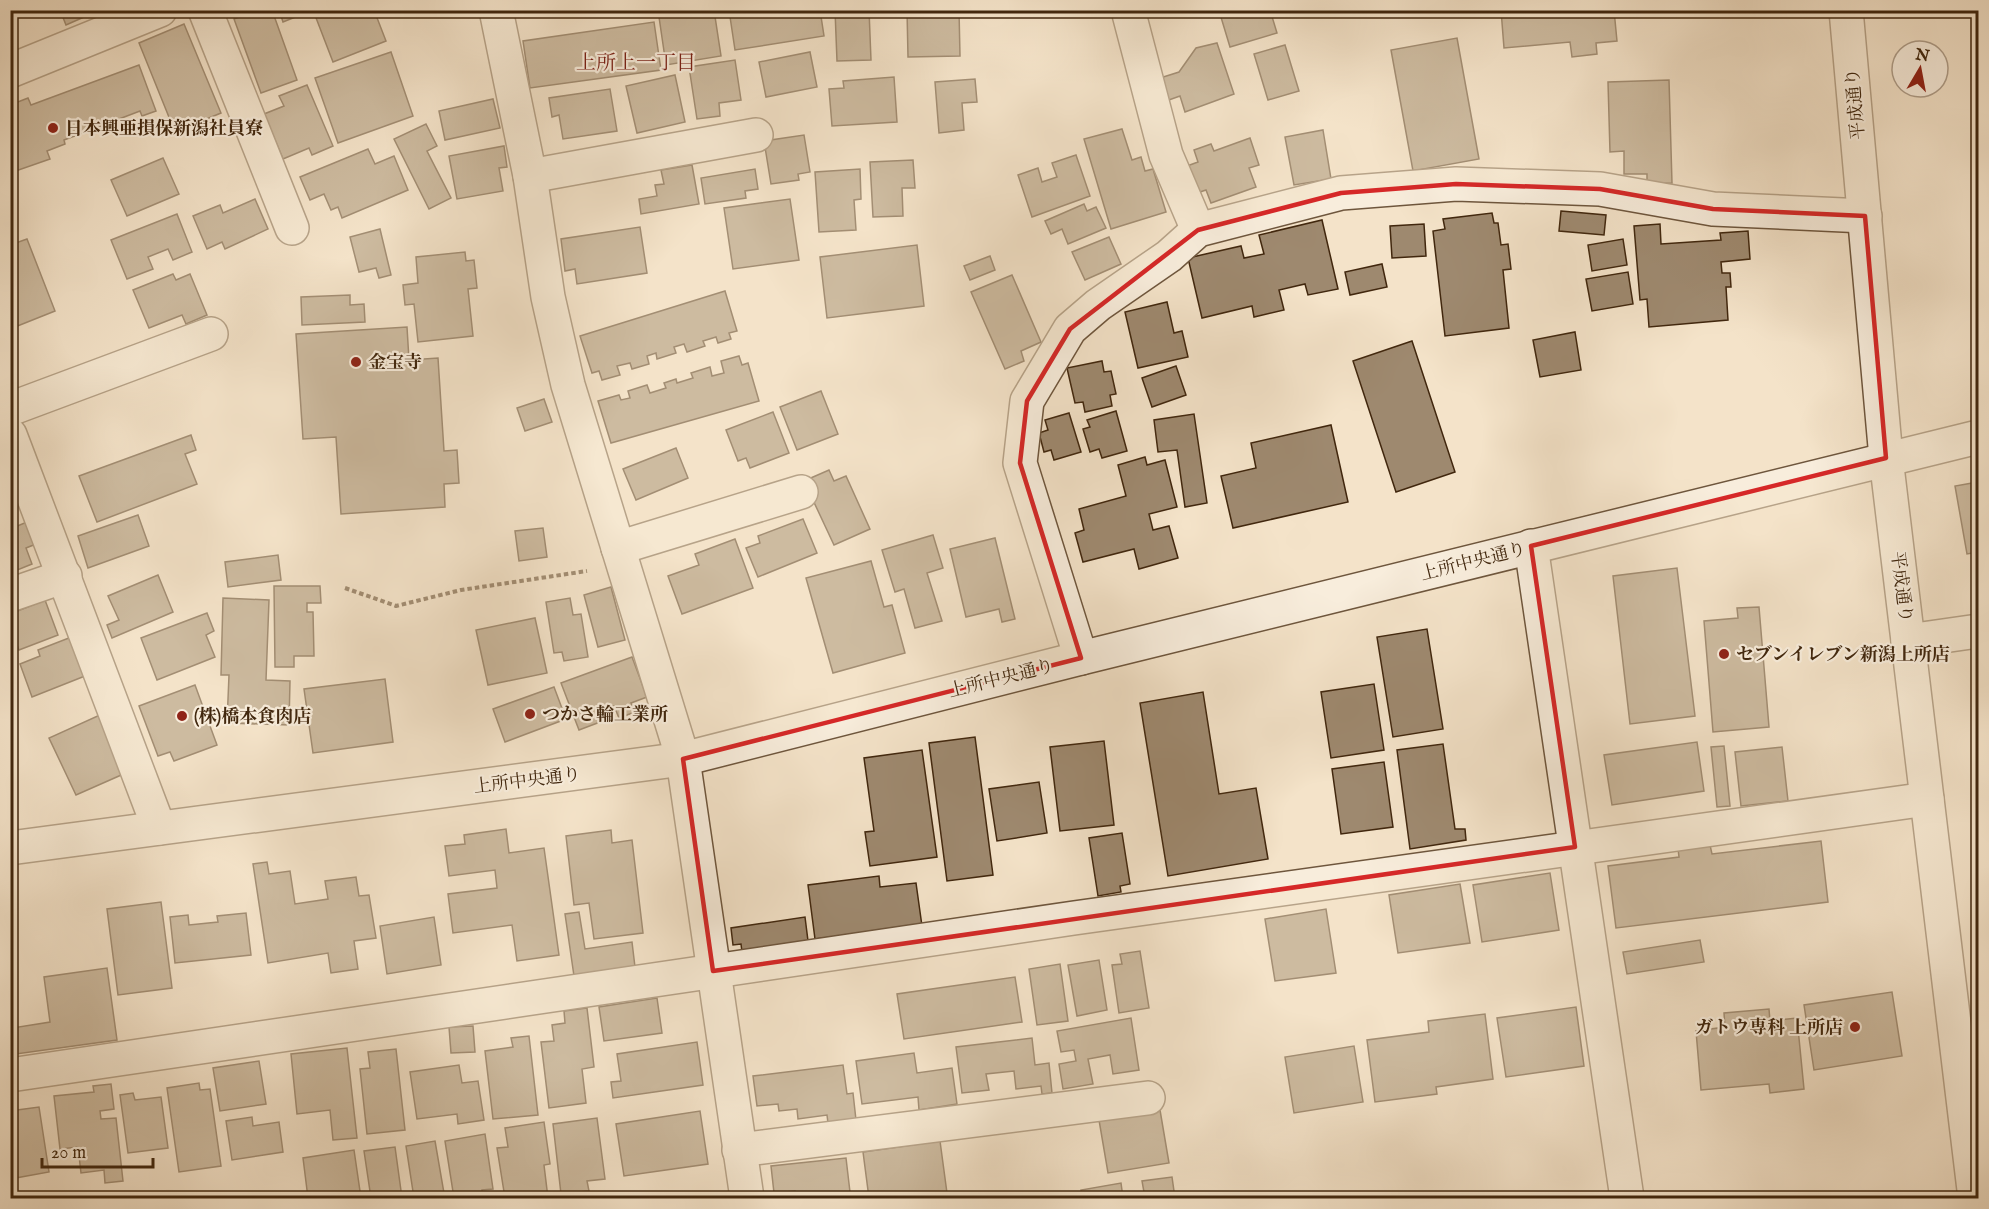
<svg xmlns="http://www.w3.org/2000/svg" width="1989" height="1209" font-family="'IM FELL English','Noto Serif JP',serif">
  <rect width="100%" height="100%" fill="#f4e3c9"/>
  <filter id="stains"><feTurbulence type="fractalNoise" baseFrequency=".00333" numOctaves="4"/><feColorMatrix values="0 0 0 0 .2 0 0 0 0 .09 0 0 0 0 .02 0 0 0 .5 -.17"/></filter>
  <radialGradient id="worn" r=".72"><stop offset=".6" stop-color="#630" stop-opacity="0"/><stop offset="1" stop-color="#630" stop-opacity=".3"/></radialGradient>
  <g fill="#9e896f" stroke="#41270e" stroke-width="1.5">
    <polygon points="60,10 81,10 84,17 66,25"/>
    <polygon points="258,10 272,10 297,80 261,93 234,19"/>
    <polygon points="279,10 313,10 283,22"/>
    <polygon points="313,10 374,10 386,41 333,62"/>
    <polygon points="658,10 714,10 721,56 666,65"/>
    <polygon points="729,10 820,10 824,36 735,50"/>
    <polygon points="835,10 869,10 871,60 837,61"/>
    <polygon points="907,10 959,10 960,56 908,57"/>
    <polygon points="1230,10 1270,10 1277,33 1230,47 1220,14"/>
    <polygon points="1366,10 1389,10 1390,16 1367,17"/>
    <polygon points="1501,10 1614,10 1617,41 1596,43 1597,54 1572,57 1570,42 1504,48"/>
    <polygon points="654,22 661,70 530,88 523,41"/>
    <polygon points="184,24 221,113 175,132 139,43"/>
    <polygon points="1457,38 1479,159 1413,171 1391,50"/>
    <polygon points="1217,43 1234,94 1185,112 1180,96 1166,101 1160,78 1179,72 1196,48"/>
    <polygon points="1285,45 1299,91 1268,100 1254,54"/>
    <polygon points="391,52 413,116 338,143 315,78"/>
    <polygon points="810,52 817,87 766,97 759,62"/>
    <polygon points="735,60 741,100 719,103 720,116 697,119 689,67"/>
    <polygon points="139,65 156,111 142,116 140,111 64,140 65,144 47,151 50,159 10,173 10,105 28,98 31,105"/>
    <polygon points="675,75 685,122 637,133 626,86"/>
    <polygon points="894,77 897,122 832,126 829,89 844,88 843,81"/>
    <polygon points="975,79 977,102 962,103 964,130 939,133 935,82"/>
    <polygon points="1669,80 1672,183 1647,184 1647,174 1624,174 1624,151 1610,152 1608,82"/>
    <polygon points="307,85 333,146 312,155 309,148 283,159 264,114 284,106 279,96"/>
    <polygon points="610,89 617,131 563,139 559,115 552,117 549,98"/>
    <polygon points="493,99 500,128 445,140 439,111"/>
    <polygon points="426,124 437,146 427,151 451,198 429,209 394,139"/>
    <polygon points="1122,129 1132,160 1141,157 1145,171 1153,169 1166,212 1111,229 1084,139"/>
    <polygon points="1323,130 1331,179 1294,185 1285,137"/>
    <polygon points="804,135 810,172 798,174 799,180 771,184 764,141"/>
    <polygon points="1250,138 1259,165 1249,168 1256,187 1211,203 1206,190 1197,193 1187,166 1198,162 1194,150 1211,144 1214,151"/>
    <polygon points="504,146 507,167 499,168 503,191 457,199 449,156"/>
    <polygon points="368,149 375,164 394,156 408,190 342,218 338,207 331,210 324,194 310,200 300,177"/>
    <polygon points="1076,155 1090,196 1032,217 1018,175 1038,168 1042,182 1057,177 1052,163"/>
    <polygon points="163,158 179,194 127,216 111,180"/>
    <polygon points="913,160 915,188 902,188 903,216 873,217 870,162"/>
    <polygon points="692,165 699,204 641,214 639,199 657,196 655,185 664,184 661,170"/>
    <polygon points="755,169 758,189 745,191 746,198 705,204 701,178"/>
    <polygon points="860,169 861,199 854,200 856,230 819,232 815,172"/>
    <polygon points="255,199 268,229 225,249 222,242 207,249 193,216 220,205 223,213"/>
    <polygon points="790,199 799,260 733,269 724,208"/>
    <polygon points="1084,204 1087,211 1096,207 1106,228 1068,244 1062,229 1051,234 1045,221"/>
    <polygon points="1561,211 1606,215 1604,235 1559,231"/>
    <polygon points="1492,213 1494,223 1498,223 1501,245 1508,244 1511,269 1503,270 1509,328 1445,336 1433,231 1445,229 1443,219"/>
    <polygon points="177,214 192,252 173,260 168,249 148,257 153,269 127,279 111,240"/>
    <polygon points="1322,220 1338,289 1308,295 1305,284 1279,290 1284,310 1254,317 1252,306 1202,318 1188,258 1241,246 1244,258 1264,254 1259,235"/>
    <polygon points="1424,224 1426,256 1392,258 1390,226"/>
    <polygon points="1660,224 1661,244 1721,240 1720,233 1748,231 1750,259 1721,262 1722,273 1730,273 1731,287 1726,287 1728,320 1649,327 1647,299 1640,300 1634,226"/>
    <polygon points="640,227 647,273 577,284 575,269 565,271 561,239"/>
    <polygon points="380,229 391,275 379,278 376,268 359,272 350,237"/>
    <polygon points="1109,237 1121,264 1085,280 1072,252"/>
    <polygon points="27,239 55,311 15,327 10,316 10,245"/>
    <polygon points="1623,239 1627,265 1592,271 1588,245"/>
    <polygon points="917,245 924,306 827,318 820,257"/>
    <polygon points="465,252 466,261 474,260 477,288 468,289 473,336 418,342 414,304 405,305 403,285 418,283 416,257"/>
    <polygon points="990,256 995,270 970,280 964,266"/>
    <polygon points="1382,264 1387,287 1350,295 1345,272"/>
    <polygon points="1628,272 1633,304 1592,311 1586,279"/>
    <polygon points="173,274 176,280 190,274 207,315 186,324 182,315 149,328 133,290"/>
    <polygon points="1012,275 1041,342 1021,351 1024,361 1005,369 971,292"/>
    <polygon points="725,291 737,331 729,333 731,339 718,343 716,337 703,341 705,346 687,352 684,344 674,347 676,353 657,359 656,353 647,356 649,364 632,369 630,363 617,366 620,375 602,380 599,371 592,373 580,336"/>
    <polygon points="350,295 350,305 364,304 365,322 302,325 301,297"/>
    <polygon points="1167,302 1174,333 1182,331 1188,357 1138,368 1125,312"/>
    <polygon points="407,327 409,360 438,358 444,451 457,450 459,483 444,484 445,507 341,514 336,437 303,439 296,334"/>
    <polygon points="1575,332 1581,370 1540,377 1533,340"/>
    <polygon points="1412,341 1455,472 1396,492 1353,361"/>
    <polygon points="739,356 742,365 748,363 759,401 611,443 598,401 619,395 621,400 630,398 628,391 647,385 650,393 666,388 664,383 676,379 677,383 693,378 691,373 710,367 712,376 724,373 721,361"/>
    <polygon points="1102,361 1104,372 1111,371 1116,394 1110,395 1112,406 1085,412 1083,402 1075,403 1067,368"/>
    <polygon points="1176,366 1186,395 1152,407 1142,378"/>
    <polygon points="821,391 838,434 797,450 780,407"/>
    <polygon points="544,399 552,422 525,431 517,408"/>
    <polygon points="1116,411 1127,451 1102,458 1099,449 1090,452 1083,429 1090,427 1087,420"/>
    <polygon points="773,412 789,453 750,468 746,458 738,461 726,430"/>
    <polygon points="1069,413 1081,452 1054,460 1051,450 1044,452 1039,433 1048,430 1045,420"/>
    <polygon points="1194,414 1207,503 1185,507 1177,450 1158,452 1154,420"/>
    <polygon points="1331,425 1348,502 1233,528 1221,476 1256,468 1251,443"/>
    <polygon points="191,435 196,450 185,454 197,484 97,522 79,476"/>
    <polygon points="676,448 688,478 636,500 623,469"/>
    <polygon points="1145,457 1147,465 1165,460 1177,507 1149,514 1153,530 1169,526 1178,558 1139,569 1134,549 1083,562 1075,533 1084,530 1079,509 1126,496 1118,465"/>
    <polygon points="829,470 834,481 846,476 870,529 834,545 804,481"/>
    <polygon points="1978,482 1978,552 1967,554 1955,486"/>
    <polygon points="138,515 149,546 88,568 78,536"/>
    <polygon points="803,519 817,553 758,577 746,548 760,543 758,536"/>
    <polygon points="27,522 36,544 26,548 32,564 10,573 10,529"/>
    <polygon points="543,528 547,557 519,561 515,531"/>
    <polygon points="933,535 943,568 927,573 942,621 915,628 904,589 895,592 882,550"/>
    <polygon points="995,538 1015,619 1002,622 999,609 966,617 950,549"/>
    <polygon points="735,539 753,588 682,614 668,576 699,565 695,554"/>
    <polygon points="278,555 281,580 228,587 225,562"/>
    <polygon points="871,561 884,607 892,605 905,653 833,673 806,578"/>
    <polygon points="1677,568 1695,716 1630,724 1613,576"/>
    <polygon points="158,575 173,612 112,638 107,625 119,620 108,596"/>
    <polygon points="274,586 320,586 321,603 307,603 307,612 313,612 314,656 294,656 294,667 275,667"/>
    <polygon points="611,587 625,640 598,647 584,595"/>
    <polygon points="223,598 269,600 266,680 290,681 289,725 227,723 229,675 221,675"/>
    <polygon points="570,598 573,615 581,614 588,657 564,661 562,652 554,653 546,602"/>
    <polygon points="45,600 58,635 19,650 10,628 10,614"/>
    <polygon points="1759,607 1769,727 1713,732 1704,621 1738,618 1737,608"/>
    <polygon points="207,613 214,631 206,635 215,657 157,680 141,638"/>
    <polygon points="535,618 547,673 488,685 476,630"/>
    <polygon points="1427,629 1443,729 1393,737 1377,637"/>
    <polygon points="74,636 90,674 32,697 20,664 40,656 38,650"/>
    <polygon points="632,657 647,697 631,703 635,712 619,718 614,706 605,710 608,719 579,730 561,683"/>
    <polygon points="385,679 393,742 313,753 304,689"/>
    <polygon points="1374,684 1384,750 1331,758 1321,692"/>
    <polygon points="195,685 217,745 174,761 170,752 158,756 139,706"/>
    <polygon points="554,687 566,719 505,742 493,709"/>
    <polygon points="1203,692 1219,794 1256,788 1268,859 1168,876 1140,703"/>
    <polygon points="102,714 128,772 76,795 49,738"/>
    <polygon points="975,737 993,875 947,881 929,743"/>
    <polygon points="1104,741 1114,825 1060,831 1050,747"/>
    <polygon points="1697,742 1704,791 1612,805 1604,755"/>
    <polygon points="1443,744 1455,829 1465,829 1466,840 1410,849 1397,750"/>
    <polygon points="1724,746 1730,806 1717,807 1711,747"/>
    <polygon points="1782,747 1788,801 1741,806 1735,752"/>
    <polygon points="922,750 937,857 870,866 865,832 874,831 864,758"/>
    <polygon points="1384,762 1393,827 1341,834 1332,769"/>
    <polygon points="1039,782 1047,833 997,841 989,789"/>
    <polygon points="506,829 509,853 544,848 559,955 517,961 512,925 453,933 448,894 497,888 495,870 449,876 445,846 465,844 464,835"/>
    <polygon points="611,830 612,843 632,840 643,933 594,939 589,903 574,905 566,836"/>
    <polygon points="1122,833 1130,884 1120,886 1121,892 1098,896 1089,838"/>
    <polygon points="1821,841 1828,902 1616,928 1608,866 1679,857 1678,849 1710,845 1712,854"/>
    <polygon points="267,862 269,874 290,871 295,904 328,899 325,881 356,877 359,896 369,895 376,938 354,941 358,969 331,973 328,953 268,963 253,864"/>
    <polygon points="1550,873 1559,930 1482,942 1473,885"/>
    <polygon points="879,876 880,887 916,883 922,926 815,939 808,885"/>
    <polygon points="1460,884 1470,943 1398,953 1389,895"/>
    <polygon points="161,902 172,988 118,995 107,909"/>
    <polygon points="1326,909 1336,973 1275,981 1265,919"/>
    <polygon points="579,912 585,949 632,942 635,967 574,976 565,914"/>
    <polygon points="246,913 251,955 175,963 170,917 188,915 189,925 218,922 217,916"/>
    <polygon points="434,917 441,965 387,974 380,926"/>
    <polygon points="805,917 808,941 742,952 741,944 733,945 731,928"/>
    <polygon points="1700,940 1704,962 1627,974 1623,952"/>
    <polygon points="1140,951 1149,1008 1119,1013 1112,965 1122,964 1120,954"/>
    <polygon points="1099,960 1107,1010 1077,1016 1068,965"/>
    <polygon points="1060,964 1068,1021 1037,1025 1029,969"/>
    <polygon points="107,968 117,1040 16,1054 12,1028 50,1022 44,977"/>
    <polygon points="1015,977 1022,1022 904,1039 897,994"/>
    <polygon points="1892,992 1902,1056 1814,1070 1804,1005"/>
    <polygon points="657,998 662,1033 604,1041 599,1007"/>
    <polygon points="1576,1007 1584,1066 1506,1077 1497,1018"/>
    <polygon points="587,1008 594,1067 582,1069 586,1103 549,1108 541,1042 554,1041 552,1025 565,1023 564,1011"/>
    <polygon points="1769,1009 1770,1021 1797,1018 1804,1089 1770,1093 1769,1084 1701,1090 1696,1031 1725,1027 1724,1013"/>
    <polygon points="1485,1014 1493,1079 1436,1087 1437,1094 1375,1102 1367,1040 1429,1032 1428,1021"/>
    <polygon points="1131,1018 1139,1070 1113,1074 1110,1055 1088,1059 1093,1084 1063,1089 1059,1064 1076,1061 1074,1050 1061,1052 1057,1031"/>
    <polygon points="473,1026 475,1052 451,1053 449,1027"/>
    <polygon points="529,1036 538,1115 493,1119 485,1051 513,1047 511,1038"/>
    <polygon points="1032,1038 1035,1065 1049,1063 1052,1093 1042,1094 1041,1086 1016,1089 1014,1071 986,1074 989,1090 962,1093 956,1047"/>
    <polygon points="697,1042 703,1085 613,1098 611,1082 621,1081 617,1054"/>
    <polygon points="1354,1046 1363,1102 1294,1113 1285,1057"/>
    <polygon points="347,1048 357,1138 333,1140 330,1110 297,1114 291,1054"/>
    <polygon points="396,1049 405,1130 367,1134 360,1069 370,1068 368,1052"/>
    <polygon points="914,1053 917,1073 952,1068 957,1104 919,1110 918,1097 862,1104 856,1061"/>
    <polygon points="259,1061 266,1104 220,1111 213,1068"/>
    <polygon points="459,1065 462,1083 478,1081 484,1120 458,1124 457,1114 417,1119 410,1072"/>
    <polygon points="843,1065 847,1094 853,1093 856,1120 828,1123 827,1115 798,1119 797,1109 779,1111 778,1104 757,1106 753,1076"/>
    <polygon points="199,1083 200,1090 210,1089 221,1166 179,1172 167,1088"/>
    <polygon points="111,1084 114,1109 100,1111 101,1119 116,1118 123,1181 105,1183 104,1170 81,1173 78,1147 60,1149 54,1096 94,1092 93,1086"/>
    <polygon points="133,1093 135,1100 161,1097 168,1148 128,1153 120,1095"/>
    <polygon points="39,1107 49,1172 10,1179 10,1111"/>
    <polygon points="1160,1110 1169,1163 1108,1173 1099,1120"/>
    <polygon points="700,1111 708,1164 624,1176 616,1124"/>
    <polygon points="252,1117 253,1126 279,1122 283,1152 232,1160 226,1121"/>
    <polygon points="597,1118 605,1179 587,1181 589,1191 561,1194 553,1124"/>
    <polygon points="544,1122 550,1164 544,1165 548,1198 505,1198 497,1148 508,1147 505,1128"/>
    <polygon points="485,1134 493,1189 482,1190 483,1198 454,1198 445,1141"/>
    <polygon points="435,1141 444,1193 437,1194 438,1198 414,1198 406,1146"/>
    <polygon points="940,1141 947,1193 910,1198 869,1198 863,1152"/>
    <polygon points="395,1147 402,1198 371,1198 364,1151"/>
    <polygon points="354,1150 361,1198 308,1198 303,1158"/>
    <polygon points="846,1158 850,1192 796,1198 795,1191 774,1193 771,1166"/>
    <polygon points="1172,1177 1175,1198 1145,1198 1142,1181"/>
    <polygon points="1121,1183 1123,1198 1083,1198 1081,1190"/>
  </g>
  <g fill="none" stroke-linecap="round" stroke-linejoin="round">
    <defs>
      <g id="minor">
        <polyline points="205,10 292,228"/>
        <polyline points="496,10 530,176 548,297 568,385 683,759 747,1198"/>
        <polyline points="1128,10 1166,155 1198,230"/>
        <polyline points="10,71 160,10"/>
        <polyline points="530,176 756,135"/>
        <polyline points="10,409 211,334"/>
        <polyline points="10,435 159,828"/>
        <polyline points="1531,546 1627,1198"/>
        <polyline points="618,548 801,492"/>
        <polyline points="10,595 65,576"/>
        <polyline points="1908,641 1978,631"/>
        <polyline points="1081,658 1020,463 1027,401 1070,329 1098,305 1169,256 1198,230 1341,193 1456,184 1600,189 1713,209 1865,216"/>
        <polyline points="10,1075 1074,918 1927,799"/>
        <polyline points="739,1150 1148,1098"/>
      </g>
      <g id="tertiary">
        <polyline points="1846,10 1886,458 1975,1198"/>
        <polyline points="10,848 683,759 1081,658 1978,437"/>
      </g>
    </defs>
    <use href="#minor" stroke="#6e563d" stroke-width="36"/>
    <use href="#tertiary" stroke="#6e563d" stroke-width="36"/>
    <polyline stroke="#41270e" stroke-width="4" stroke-dasharray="4.5 3" stroke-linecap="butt" points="345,588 396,606 461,590 587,571"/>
    <use href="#minor" stroke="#f8eddc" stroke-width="33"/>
    <use href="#tertiary" stroke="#f8eddc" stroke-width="33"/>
  </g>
  <path d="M0 0H1989V1209H0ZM 1456,184 L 1600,189 L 1713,209 L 1865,216 L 1886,458 L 1531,546 L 1575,847 L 713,971 L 683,759 L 1081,658 L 1020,463 L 1027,401 L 1070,329 L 1198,230 L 1341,193 Z" fill="#f4e3c9" fill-opacity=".55" fill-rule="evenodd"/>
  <path fill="none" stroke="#d62828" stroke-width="4.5" stroke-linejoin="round" d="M 1456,184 L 1600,189 L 1713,209 L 1865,216 L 1886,458 L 1531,546 L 1575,847 L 713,971 L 683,759 L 1081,658 L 1020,463 L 1027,401 L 1070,329 L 1198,230 L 1341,193 Z"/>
  <g fill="#8f2418" stroke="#f8eddc" stroke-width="2">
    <circle cx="53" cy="128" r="6"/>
    <circle cx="356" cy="362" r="6"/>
    <circle cx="1724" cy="654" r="6"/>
    <circle cx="530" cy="714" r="6"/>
    <circle cx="182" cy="716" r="6"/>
    <circle cx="1855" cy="1027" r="6"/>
  </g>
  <g text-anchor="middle" stroke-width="4.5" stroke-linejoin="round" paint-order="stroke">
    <g font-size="18" fill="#41270e" stroke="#f8eddc">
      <text transform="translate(1855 104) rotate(-95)" y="6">平成通り</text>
      <text transform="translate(1473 561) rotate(-14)" y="6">上所中央通り</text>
      <text transform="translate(1902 587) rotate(83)" y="6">平成通り</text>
      <text transform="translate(1001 678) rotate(-14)" y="6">上所中央通り</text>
      <text transform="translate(527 780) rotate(-7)" y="6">上所中央通り</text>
    </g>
    <g font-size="18" font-weight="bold" fill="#41270e" stroke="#f8eddc" text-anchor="start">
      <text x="65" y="134">日本興亜損保新潟社員寮</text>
      <text x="368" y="368">金宝寺</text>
      <text x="1736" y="660">セブンイレブン新潟上所店</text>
      <text x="542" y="720">つかさ輪工業所</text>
      <text x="194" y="722">(株)橋本食肉店</text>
      <text x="1843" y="1033" text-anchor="end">ガトウ専科 上所店</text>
    </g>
    <g font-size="20" fill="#7a1f14" stroke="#f8eddc">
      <text x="636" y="69">上所上一丁目</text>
    </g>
  </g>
  <rect width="1989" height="1209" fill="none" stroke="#f4e3c9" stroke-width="36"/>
  <rect x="12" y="12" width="1965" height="1185" fill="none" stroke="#41270e" stroke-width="3"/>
  <rect x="18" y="18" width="1953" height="1173" fill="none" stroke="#41270e" stroke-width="1.5"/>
  <g transform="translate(1920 69) rotate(10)"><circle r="28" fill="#f8eddc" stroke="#af9e8a" stroke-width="1.5"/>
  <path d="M0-4.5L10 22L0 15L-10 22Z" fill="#8f2418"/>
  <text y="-9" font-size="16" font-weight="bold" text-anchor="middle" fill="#41270e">N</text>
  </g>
  <path d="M42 1158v9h111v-9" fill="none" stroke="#41270e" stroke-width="3"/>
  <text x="51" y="1158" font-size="18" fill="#41270e" stroke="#f8eddc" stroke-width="4.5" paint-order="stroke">20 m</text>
  <rect width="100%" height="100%" filter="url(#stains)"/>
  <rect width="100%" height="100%" fill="url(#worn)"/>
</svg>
